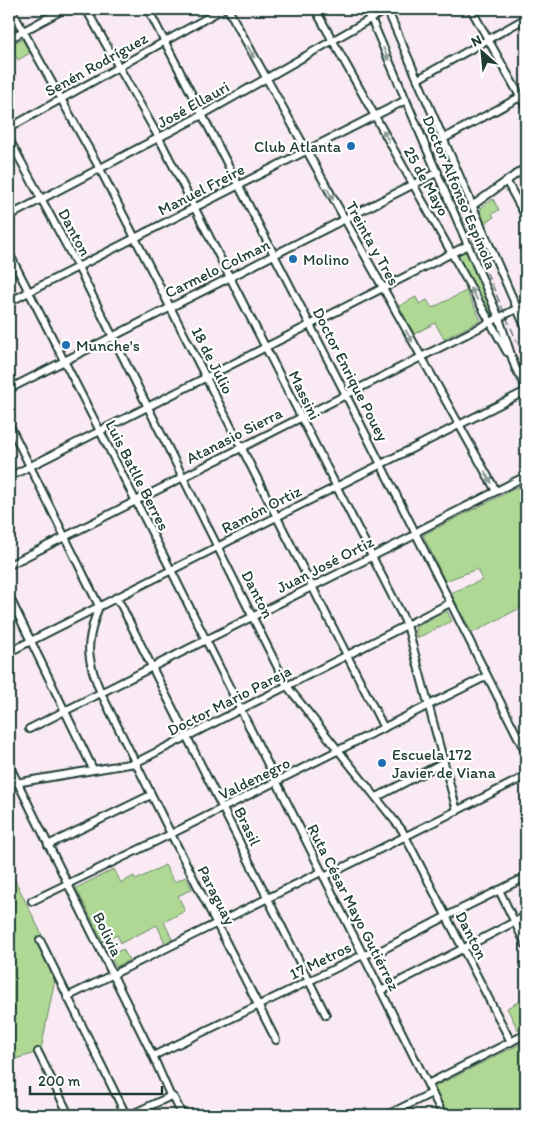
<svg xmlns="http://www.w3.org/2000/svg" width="535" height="1124" font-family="Itim,sans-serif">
  <rect width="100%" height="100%" fill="#f9eaf3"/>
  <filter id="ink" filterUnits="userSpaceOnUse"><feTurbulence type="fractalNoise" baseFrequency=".02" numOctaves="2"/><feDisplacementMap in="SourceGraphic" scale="10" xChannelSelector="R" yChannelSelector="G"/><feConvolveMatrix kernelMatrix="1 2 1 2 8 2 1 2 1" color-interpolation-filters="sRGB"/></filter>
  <g filter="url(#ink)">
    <g fill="#afd895" stroke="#678a64">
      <polygon points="22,39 30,53 18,60 10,45"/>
      <polygon points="493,199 499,210 492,214 494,217 485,223 480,212 481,208"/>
      <polygon points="465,249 467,250 495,316 491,319 456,256 456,254"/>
      <polygon points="466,291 481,320 444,339 435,323 414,334 399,306 416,297 419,304 427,300 432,308"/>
      <polygon points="526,483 526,605 472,633 451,593 482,580 477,569 445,581 423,535"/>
      <polygon points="447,611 452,621 417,638 415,629 416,627"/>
      <polygon points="165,865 174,882 186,877 192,889 178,896 185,911 164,922 172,939 165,943 157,925 121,943 117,935 103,942 76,888 114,869 121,883 134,876 136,880"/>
      <polygon points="9,868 42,935 36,939 55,979 41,1049 32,1054 9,1061"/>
      <polygon points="123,949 129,960 116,967 110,955"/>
      <polygon points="526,998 526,1026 518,1030 507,1008"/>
      <polygon points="526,1041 526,1115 448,1115 434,1087"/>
    </g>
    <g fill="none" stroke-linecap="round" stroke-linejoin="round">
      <defs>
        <g id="minor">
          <polyline points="11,9 100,169 384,728"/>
          <polyline points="86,9 159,138 407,625 457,811"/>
          <polyline points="148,9 346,395 526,753"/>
          <polyline points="228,9 496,491"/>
          <polyline points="315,9 507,352"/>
          <polyline points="367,9 499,318 515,367 526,387"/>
          <polyline points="387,9 526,329"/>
          <polyline points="471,9 526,107"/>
          <polyline points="9,39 64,9"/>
          <polyline points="418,79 526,18"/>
          <polyline points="9,128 223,9"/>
          <polyline points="9,139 78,267 287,686 402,830 511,1042"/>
          <polyline points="443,139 520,97"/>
          <polyline points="507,182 526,217"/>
          <polyline points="472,206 526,167"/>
          <polyline points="9,216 202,115 372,18"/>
          <polyline points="9,253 171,570 443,1115"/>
          <polyline points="9,302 406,100"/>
          <polyline points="9,389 438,172"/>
          <path d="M 9,424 L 99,606 C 86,642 85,656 101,693 L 171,834 L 276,1040"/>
          <polyline points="9,477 468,245"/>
          <polyline points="9,565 526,304"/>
          <polyline points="9,596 93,769"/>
          <polyline points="115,598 121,605 326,1015"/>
          <polyline points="9,652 526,391"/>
          <polyline points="29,729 411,537 420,530 526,476"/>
          <polyline points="9,765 153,1056 170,1095 174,1098 182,1115"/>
          <polyline points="9,784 135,763 450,603"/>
          <polyline points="377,797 444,762"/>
          <polyline points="48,845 151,795"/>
          <polyline points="324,877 526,776"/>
          <polyline points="499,890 526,945"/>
          <polyline points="32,901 171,834 487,676"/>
          <polyline points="40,940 126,1115"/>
          <polyline points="381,991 526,916"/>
          <polyline points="67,997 321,872"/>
          <polyline points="38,1052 69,1115"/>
          <polyline points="153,1056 363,955 382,950 447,916 526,877"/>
          <polyline points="428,1084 526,1034"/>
          <polyline points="130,1115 167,1098 170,1095"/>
          <polyline points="387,1115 432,1093"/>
        </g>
      </defs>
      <use href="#minor" stroke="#1f3d34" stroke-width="10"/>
      <use href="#minor" stroke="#fff" stroke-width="6"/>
      <polyline stroke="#1f3d34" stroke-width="1" stroke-dasharray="8 4" stroke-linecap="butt" points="371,9 526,362"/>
      <defs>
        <polyline id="minor-bridge" points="372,18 381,13"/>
      </defs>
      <use href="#minor-bridge" stroke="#1f3d34" stroke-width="10" stroke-linecap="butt"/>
      <use href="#minor-bridge" stroke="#fff" stroke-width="6"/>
    </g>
    <defs><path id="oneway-solid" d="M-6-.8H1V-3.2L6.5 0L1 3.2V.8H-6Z" transform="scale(1.25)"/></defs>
    <g fill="#8f9e9a">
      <use href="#oneway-solid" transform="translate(251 52) rotate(61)"/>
      <use href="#oneway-solid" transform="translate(386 54) rotate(67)"/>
      <use href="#oneway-solid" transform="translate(386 136) rotate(-119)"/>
      <use href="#oneway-solid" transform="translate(330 194) rotate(61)"/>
      <use href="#oneway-solid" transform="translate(474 294) rotate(-120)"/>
      <use href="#oneway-solid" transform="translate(409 336) rotate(61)"/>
      <use href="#oneway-solid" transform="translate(488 477) rotate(61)"/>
    </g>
  </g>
  <g fill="#1f6fb2" stroke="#fff" stroke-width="2">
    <circle cx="351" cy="146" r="5"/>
    <circle cx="293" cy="259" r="5"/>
    <circle cx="66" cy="345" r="5"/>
    <circle cx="382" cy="763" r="5"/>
  </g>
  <g text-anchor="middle" stroke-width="4.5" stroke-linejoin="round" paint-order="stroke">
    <g font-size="16" fill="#1f3d34" stroke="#fff">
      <text transform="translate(96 64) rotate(-29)" y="6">Senén Rodríguez</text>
      <text transform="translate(193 104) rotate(-29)" y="6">José Ellauri</text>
      <text transform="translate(427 181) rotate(61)" y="6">25 de Mayo</text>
      <text transform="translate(201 189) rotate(-27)" y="6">Manuel Freire</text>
      <text transform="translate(460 192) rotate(67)" y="6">Doctor Alfonso Espínola</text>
      <text transform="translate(75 232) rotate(62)" y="6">Danton</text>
      <text transform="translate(373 243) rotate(61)" y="6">Treinta y Tres</text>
      <text transform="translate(217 268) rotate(-26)" y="6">Carmelo Colman</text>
      <text transform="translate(213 360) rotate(63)" y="6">18 de Julio</text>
      <text transform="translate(351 374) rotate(63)" y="6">Doctor Enrique Pouey</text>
      <text transform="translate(305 395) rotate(64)" y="6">Massini</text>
      <text transform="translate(234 435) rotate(-27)" y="6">Atanasio Sierra</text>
      <text transform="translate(138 475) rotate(63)" y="6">Luis Batlle Berres</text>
      <text transform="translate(261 509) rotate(-27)" y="6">Ramón Ortiz</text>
      <text transform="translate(325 564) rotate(-27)" y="6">Juan José Ortiz</text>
      <text transform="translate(258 594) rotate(63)" y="6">Danton</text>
      <text transform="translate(229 700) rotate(-27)" y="6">Doctor Mario Pareja</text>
      <text transform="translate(254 778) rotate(-26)" y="6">Valdenegro</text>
      <text transform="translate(248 826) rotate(64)" y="6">Brasil</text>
      <text transform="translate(217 895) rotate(63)" y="6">Paraguay</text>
      <text transform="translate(354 907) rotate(63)" y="6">Ruta César Mayo Gutiérrez</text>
      <text transform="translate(108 934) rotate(64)" y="6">Bolivia</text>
      <text transform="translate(472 935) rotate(63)" y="6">Danton</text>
      <text transform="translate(320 960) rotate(-26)" y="6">17 Metros</text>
    </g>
    <g font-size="16" fill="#1f3d34" stroke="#fff" text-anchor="start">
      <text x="341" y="152" text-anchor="end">Club Atlanta</text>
      <text x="303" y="265">Molino</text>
      <text x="76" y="351">Munche's</text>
      <text x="392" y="760">Escuela 172<tspan x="392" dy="18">Javier de Viana</tspan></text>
    </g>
  </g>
  <rect width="535" height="1124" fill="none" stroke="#fff" stroke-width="30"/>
  <rect x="15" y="15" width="505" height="1094" fill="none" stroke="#1f3d34" stroke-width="2" filter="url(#ink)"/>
  <g transform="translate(482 52) rotate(333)" stroke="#ffffff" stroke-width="4" paint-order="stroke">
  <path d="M0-4L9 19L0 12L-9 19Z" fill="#1f3d34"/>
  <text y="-8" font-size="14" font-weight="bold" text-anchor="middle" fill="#1f3d34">N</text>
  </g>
  <path d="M30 1086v8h132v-8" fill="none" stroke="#1f3d34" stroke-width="2.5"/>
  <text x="38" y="1086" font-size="15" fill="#1f3d34" stroke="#ffffff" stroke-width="4" paint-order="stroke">200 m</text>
</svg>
